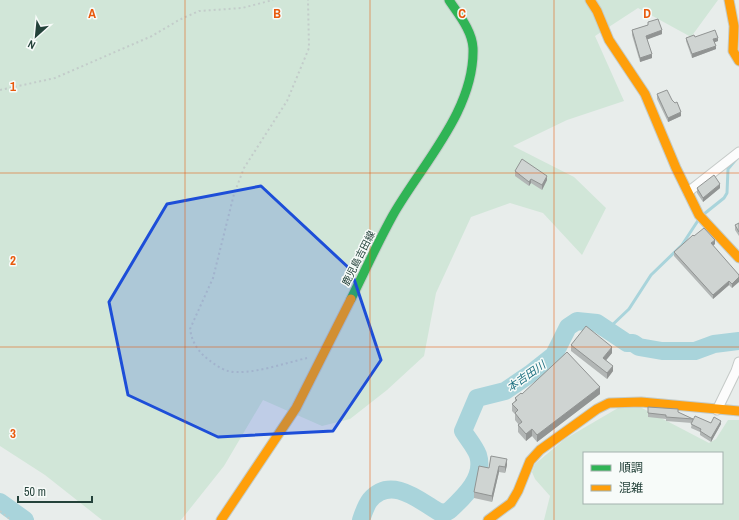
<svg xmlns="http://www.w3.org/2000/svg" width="739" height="520" font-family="'Archivo Narrow','Noto Sans JP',sans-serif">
  <rect width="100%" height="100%" fill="#e8edeb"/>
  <g fill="#d1e6d8" fill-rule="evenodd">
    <polygon points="0,0 718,0 691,37 638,8 595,36 624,101 567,120 513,146 574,177 606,208 582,255 543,213 510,203 471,217 436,293 424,356 387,390 350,419 322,426 263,400 224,466 181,520 102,520 45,475 0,446"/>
    <path d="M 640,407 L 709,443 L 716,439 L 728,420 L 739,420 L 739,520 L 544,520 L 550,496 L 535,479 L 532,472 L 535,464 L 565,439 L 618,408 ZM 584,453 L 722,453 L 722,503 L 584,503 Z"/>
  </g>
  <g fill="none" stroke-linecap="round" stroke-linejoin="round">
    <g stroke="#a9d4db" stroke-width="3">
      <polyline points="704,214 724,198 727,193 728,169 738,157"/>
      <polyline points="608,329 629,309 651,275 682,245 699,219"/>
    </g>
    <g stroke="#a9d4db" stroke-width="18">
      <polyline points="0,502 25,520"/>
      <path d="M 361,520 C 363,514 366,505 370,500 C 391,475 420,501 439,512 L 445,513 L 450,510 C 465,496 485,477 478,455 C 475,447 468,439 463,431 L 477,398 L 505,391 L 530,374 L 554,355 L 568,327 L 577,321 L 597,323 L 627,343 L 633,343 L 639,347 L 662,351 L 695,351 L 714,344 L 739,341"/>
    </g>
    <defs>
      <g id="street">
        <polyline points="688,192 739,152"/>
        <polyline points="717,410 736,371 739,362"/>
      </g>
      <path id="fast" d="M 351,299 C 365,271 378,242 393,215 C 422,164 475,110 473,48 C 472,30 458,14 449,0"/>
      <g id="slow">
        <polyline points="590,0 597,11 609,40 645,94 676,168 699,215 739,258"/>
        <polyline points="729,0 734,26 733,51 739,61"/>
        <polyline points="221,520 296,408 351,299"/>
        <polyline points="488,520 511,503 518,491 530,461 540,450 597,409 609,403 641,402 739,411"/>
      </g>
    </defs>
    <use href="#street" stroke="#c5cac8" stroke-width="11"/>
    <use href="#fast" stroke="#c3cbc8" stroke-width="11"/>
    <use href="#slow" stroke="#c3cbc8" stroke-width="11"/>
    <g stroke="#c3ccca" stroke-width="2" stroke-dasharray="2 3" stroke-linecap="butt">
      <polyline points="0,90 55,78 152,36 179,20 199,11 242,8 273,0"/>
      <path d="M 307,358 C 285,363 249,376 228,371 C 220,369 210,361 204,356 C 196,348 192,341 190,329 L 213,278 L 234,194 L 244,168 L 287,101 L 309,48 L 308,0"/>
      <polyline points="0,511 11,520"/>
    </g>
    <use href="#street" stroke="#fcfcfc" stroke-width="9"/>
    <use href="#fast" stroke="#30b455" stroke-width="9"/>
    <use href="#slow" stroke="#ff9f0a" stroke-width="9"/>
  </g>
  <g fill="#b2b6b5">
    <polygon points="648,22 662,34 647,39 652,58 640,62 632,35 632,30 648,25"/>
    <polygon points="695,37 718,41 714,42 716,49 692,58 686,41 686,38"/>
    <polygon points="657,94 672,100 681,116 668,122 657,99"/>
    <polygon points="515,171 547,180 542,190 531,183 529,186 515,176"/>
    <polygon points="697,188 720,188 703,202 697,193"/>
    <polygon points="739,223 739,236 735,230 735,225"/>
    <polygon points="715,244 713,246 739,275 732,288 729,285 713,299 674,256 674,252"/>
    <polygon points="571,345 612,353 606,360 613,371 607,379 571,351"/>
    <polygon points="522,394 600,394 537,442 532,436 526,441 518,432 518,425 519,425 515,420 515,414 512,411 512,404 515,401 515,398"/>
    <polygon points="678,412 693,419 693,421 721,424 711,442 700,435 700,432 691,428 692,423 666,421 666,419 648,417 648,413"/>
    <polygon points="491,456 507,465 505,473 499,472 492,502 474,498 474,492 489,468"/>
  </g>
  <g fill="#919493">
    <polygon points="662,30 662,34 646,40 646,36"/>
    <polygon points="718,38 718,41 713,43 713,39"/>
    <polygon points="716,46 716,49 692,58 692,54"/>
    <polygon points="652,54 652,58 640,62 640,58"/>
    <polygon points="681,112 681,116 668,122 668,118"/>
    <polygon points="547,176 547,180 542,190 542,185"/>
    <polygon points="531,179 531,183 529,186 529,182"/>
    <polygon points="720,184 720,188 703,202 703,198"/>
    <polygon points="715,240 715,244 711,247 711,243"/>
    <polygon points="739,277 739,282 732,288 732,284"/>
    <polygon points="729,281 729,285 713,299 713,295"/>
    <polygon points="612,347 612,353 603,364 603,358"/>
    <polygon points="613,366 613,371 607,379 607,373"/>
    <polygon points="600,387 600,394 537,442 537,435"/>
    <polygon points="721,421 721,424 711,442 711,438"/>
    <polygon points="532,429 532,436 526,441 526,434"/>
    <polygon points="507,459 507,465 505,473 505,467"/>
    <polygon points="499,466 499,472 492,502 492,496"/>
  </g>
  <g fill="#cfd4d2" stroke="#919493">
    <polygon points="658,19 662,30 646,36 652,54 640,58 632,30 648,25 648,22"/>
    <polygon points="715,30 718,38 713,39 716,46 692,54 686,38 694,35 695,37"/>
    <polygon points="667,90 672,100 675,103 677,102 681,112 668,118 657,94"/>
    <polygon points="522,159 547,176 542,185 531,179 529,182 515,171"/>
    <polygon points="714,175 720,184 703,198 697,188"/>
    <polygon points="739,223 739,232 735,225"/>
    <polygon points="704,228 715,240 711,243 739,275 739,277 732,284 729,281 713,295 674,252 693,235 694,236"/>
    <polygon points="586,326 612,347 603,358 613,366 607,373 571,345"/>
    <polygon points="567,352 600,387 537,435 532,429 526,434 518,425 522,422 515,413 518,410 512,404 517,400 515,398 521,393 522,394"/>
    <polygon points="648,407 678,409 678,412 693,419 666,417 666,415 648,413"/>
    <polygon points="695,416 711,423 714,417 721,421 711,438 700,431 701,429 691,424"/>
    <polygon points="491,456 507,459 505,467 499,466 492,496 474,492 479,466 489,468"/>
  </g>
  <path fill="#1d4ed8" fill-opacity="0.2" stroke="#1d4ed8" stroke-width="3" stroke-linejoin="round" d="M 261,186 L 351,270 L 381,360 L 333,431 L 218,437 L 128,395 L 109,302 L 167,204 Z"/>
  <path fill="none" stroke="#e8590c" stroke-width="1" stroke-opacity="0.55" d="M 185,0 L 185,520M 370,0 L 370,520M 554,0 L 554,520M 0,173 L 739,173M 0,347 L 739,347"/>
  <g text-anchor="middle" stroke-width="3" stroke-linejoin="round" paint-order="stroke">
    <g font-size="10" fill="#24423a" stroke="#f7fbf9">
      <text transform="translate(358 258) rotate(-63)" y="4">鹿児島吉田線</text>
    </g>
    <g font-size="11" font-style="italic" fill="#1c6f80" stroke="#f7fbf9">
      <text transform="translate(526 376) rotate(-35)" y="4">本吉田川</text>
    </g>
  </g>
  <g font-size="13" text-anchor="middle" font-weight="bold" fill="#e8590c" stroke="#f7fbf9" stroke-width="3" stroke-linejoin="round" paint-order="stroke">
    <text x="92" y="18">A</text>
    <text x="277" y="18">B</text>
    <text x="462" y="18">C</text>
    <text x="647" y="18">D</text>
    <text x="13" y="91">1</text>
    <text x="13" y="265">2</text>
    <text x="13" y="438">3</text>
  </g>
  <rect x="583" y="452" width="140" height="52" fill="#f7fbf9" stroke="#a3b1ad"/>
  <rect x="591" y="465" width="20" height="6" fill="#30b455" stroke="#a3b1ad"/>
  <text x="619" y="472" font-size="12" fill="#24423a">順調</text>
  <rect x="591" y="485" width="20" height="6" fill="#ff9f0a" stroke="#a3b1ad"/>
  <text x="619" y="492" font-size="12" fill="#24423a">混雑</text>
  <g transform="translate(36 36) rotate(207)" stroke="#f7fbf9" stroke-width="3" paint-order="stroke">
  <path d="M0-3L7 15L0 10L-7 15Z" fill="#24423a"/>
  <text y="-6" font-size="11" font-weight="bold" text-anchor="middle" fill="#24423a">N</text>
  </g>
  <path d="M18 496v6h74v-6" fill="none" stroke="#24423a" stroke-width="2"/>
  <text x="24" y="496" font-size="12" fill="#24423a" stroke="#f7fbf9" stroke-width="3" paint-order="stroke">50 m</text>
</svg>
